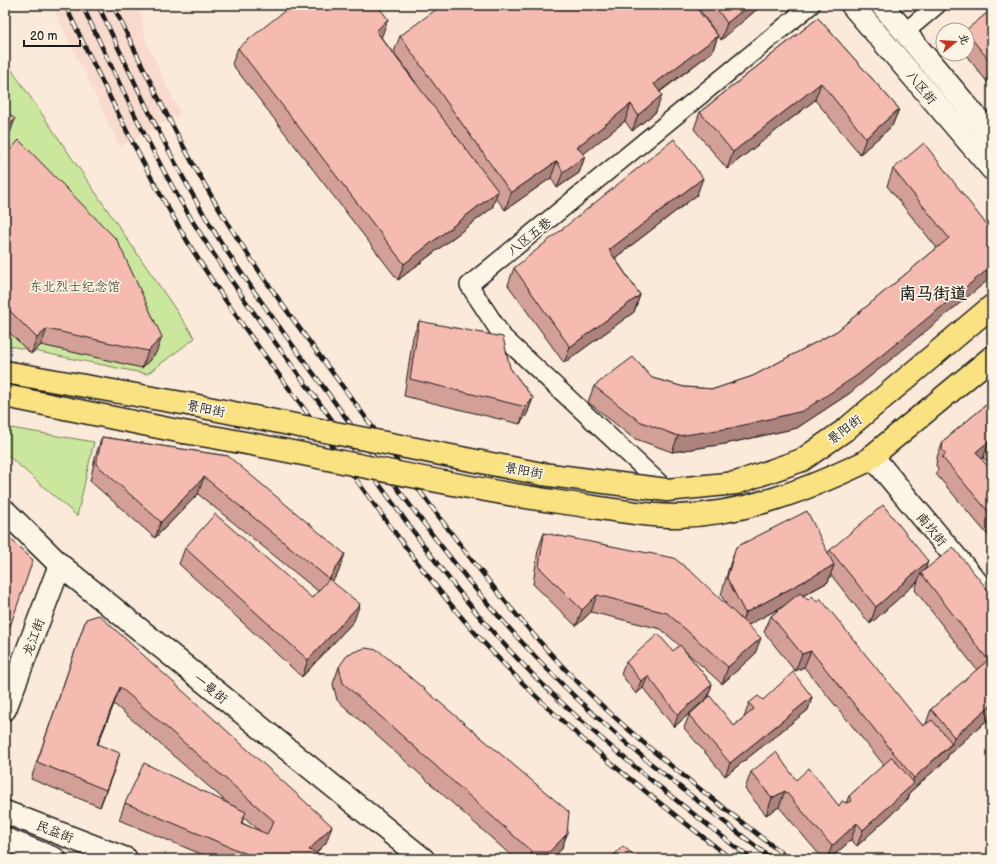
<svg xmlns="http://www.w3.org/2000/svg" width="997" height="864" font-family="'Balsamiq Sans','LXGW WenKai TC',sans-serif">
  <rect width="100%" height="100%" fill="#fbe9da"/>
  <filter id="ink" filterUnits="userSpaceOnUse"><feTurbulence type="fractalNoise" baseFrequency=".025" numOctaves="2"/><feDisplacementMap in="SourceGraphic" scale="8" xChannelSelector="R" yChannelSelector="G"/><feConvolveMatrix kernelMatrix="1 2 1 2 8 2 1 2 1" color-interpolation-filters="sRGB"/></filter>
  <g filter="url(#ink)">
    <polygon fill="#f9dbcd" points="52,5 139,5 146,41 180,114 120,147"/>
    <g fill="#cbe69d" stroke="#74815c">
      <polygon points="5,60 195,338 147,374 5,345"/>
      <polygon points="5,427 94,442 77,516 5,453"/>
    </g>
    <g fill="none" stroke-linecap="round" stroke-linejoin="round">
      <defs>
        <g id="street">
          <polyline points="905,32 937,5"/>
          <polyline points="667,490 503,337 469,285 811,5"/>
        </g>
        <g id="secondary">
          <polyline points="852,5 992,169"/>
          <polyline points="882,5 992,136"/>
          <polyline points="872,456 992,601"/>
          <polyline points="5,511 60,565 423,859"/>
          <polyline points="5,709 60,565"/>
          <polyline points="5,812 126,859"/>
          <polyline points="5,839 55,859"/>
        </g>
        <g id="primary">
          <polyline points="5,372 193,405"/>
          <polyline points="5,396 183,432"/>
          <polyline points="845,430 992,306"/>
          <polyline points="865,462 992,357"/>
        </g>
      </defs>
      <use href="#street" stroke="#1c1c1c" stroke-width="20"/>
      <use href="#secondary" stroke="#1c1c1c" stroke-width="25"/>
      <use href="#primary" stroke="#1c1c1c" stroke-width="25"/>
      <use href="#street" stroke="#fcf5e5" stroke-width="17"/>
      <use href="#secondary" stroke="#fcf5e5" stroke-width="22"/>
      <use href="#primary" stroke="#fae181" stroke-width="22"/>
      <defs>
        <g id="rail">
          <path d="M 65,5 C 105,88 144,170 192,249 C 237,322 291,390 342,460 C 392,529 442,600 502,662 C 573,737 651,796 731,859"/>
          <path d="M 82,5 C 121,86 158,169 207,244 C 255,318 309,388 361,459 C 409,525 456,594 513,654 C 585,731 668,794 751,859"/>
          <path d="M 98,5 C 135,83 171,162 217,236 C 262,307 315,374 364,443 C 424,525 484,606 556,678 C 622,745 698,801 772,859"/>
          <path d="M 113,5 C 149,80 185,155 229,225 C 276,300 331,370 383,441 C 441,520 498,599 566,670 C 633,740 713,799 789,859"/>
        </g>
      </defs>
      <use href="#rail" stroke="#1c1c1c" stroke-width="4.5"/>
      <use href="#rail" stroke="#fcf5e5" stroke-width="3" stroke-dasharray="9" stroke-linecap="butt"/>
      <defs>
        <g id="primary-bridge">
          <polyline points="193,405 542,474 667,490 736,483 802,460 845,430"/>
          <path d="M 183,432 C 309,452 433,484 559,502 C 598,507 639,516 678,516 C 745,514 806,490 865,462"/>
        </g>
      </defs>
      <use href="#primary-bridge" stroke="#1c1c1c" stroke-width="25" stroke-linecap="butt"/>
      <use href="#primary-bridge" stroke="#fae181" stroke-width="22"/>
    </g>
    <g fill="#d3a097" stroke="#1c1c1c" fill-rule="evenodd">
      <polygon points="696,5 762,5 721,40"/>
      <polygon points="992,9 992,88 965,54 967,54 967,30"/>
      <polygon points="818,18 899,109 892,126 860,154 815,100 727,169 694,129 700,112"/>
      <polygon points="382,36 381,37 416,83 394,52 400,36 718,36 712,52 660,92 656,112 632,131 625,121 583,154 585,156 579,173 557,188 551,178 505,210 496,198 492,208 398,280 232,64 238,48"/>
      <polygon points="5,156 156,353 142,368 41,345 31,354 5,328"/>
      <polygon points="893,169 992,232 850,393 797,428 725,444 672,452 633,438 588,402 594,386 652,378 684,387 714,389 753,376 837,331 937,248 887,186"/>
      <polygon points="697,195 615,258 640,295 634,312 564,363 508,285 514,268"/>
      <polygon points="419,321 510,368 533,398 527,414 520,424 404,396 413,337"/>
      <polygon points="992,400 992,458 988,462 983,458 981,459 992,472 992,540 936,474 938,468 936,466 937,457 943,441"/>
      <polygon points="102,437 228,456 339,571 332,582 354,621 302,677 179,564 185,548 312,598 318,591 198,494 155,538 90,481 96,454"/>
      <path d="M 544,533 L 726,604 L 721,595 L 730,564 L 736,547 L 828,553 L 830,550 L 928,561 L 925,570 L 992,595 L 992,716 L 949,754 L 946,760 L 910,792 L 908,799 L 857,846 L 851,840 L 830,859 L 823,859 L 779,807 L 766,815 L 745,789 L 751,772 L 796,780 L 839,806 L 846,803 L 849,796 L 884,765 L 804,667 L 795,671 L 764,632 L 771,616 L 782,607 L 748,625 L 755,654 L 722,684 L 684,650 L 712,684 L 708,697 L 674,727 L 643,688 L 636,694 L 621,674 L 626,662 L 673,651 L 680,646 L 661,629 L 591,612 L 576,626 L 533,584 L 538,550 ZM 831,575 L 870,624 L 918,581 L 915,590 L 977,670 L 931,709 L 926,724 L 923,726 L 817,602 L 808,600 L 803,596 L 828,582 Z"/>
      <path d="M 86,619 L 326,843 L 316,853 L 333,859 L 213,859 L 119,820 L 125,803 L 230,805 L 114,704 L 98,744 L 114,770 L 100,807 L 31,779 ZM 244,817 L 261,832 L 242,823 Z"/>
      <polygon points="339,667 567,834 561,850 552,859 515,859 337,700 333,684"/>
      <polygon points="812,697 808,710 725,776 684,728 689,715 734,726 745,716 745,715 749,703 763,700"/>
    </g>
    <g fill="#ac827b" stroke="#1c1c1c">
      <polygon points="749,5 762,5 721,40 727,23"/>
      <polygon points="388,19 382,36 370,47 376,31"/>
      <polygon points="718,36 712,52 648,100 654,84"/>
      <polygon points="821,83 815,100 727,169 733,152"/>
      <polygon points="662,95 656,112 632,131 638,115"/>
      <polygon points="631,104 625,121 571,164 577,147"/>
      <polygon points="899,109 892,126 860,154 866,138"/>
      <polygon points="15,119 9,136 5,140 5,130"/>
      <polygon points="585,156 579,173 557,188 563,172"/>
      <polygon points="557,161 551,178 505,210 511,193"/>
      <polygon points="703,178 697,195 603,267 609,250"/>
      <polygon points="498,191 492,208 398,280 404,264"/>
      <polygon points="992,266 992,277 850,393 797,428 725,444 672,452 678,436"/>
      <polygon points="640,295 634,312 564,363 570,347"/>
      <polygon points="47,329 41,345 31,354 37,338"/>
      <polygon points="162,337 156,353 142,368 148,351"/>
      <polygon points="533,398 527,414 520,424 526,407"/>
      <polygon points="989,441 983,458 970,469 976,452"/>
      <polygon points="992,450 992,458 988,462"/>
      <polygon points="204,477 198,494 155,538 161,522"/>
      <polygon points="345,554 339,571 323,596 329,579"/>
      <polygon points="928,561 923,576 921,573 918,581 870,624 876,607"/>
      <polygon points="834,565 828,582 739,630 745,613"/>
      <polygon points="597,595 591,612 576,626 582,610"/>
      <polygon points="360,604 354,621 302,677 308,660"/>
      <polygon points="761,638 755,654 722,684 728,667"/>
      <polygon points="811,651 804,667 795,671 802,654"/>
      <polygon points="648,676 643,688 636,694 641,681"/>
      <polygon points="712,684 708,697 674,727 678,715"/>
      <polygon points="120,687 114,704 91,761 97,744"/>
      <polygon points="812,697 808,710 725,776 730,763"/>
      <polygon points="992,704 992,716 949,754 946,760 910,792 908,799 857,846 863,830 911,785 914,778 952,744 954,737"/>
      <polygon points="120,753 114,770 100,807 106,790"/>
      <polygon points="785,791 779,807 766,815 772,798"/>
      <polygon points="857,823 851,840 830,859 827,859 832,846"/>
      <polygon points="332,826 326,843 310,859 309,850"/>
      <polygon points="567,834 561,850 552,859 530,859 532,852"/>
    </g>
    <g fill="#f5bab0" stroke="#1c1c1c">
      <polygon points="292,5 377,5 388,19 376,31 498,191 404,264 238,48"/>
      <polygon points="442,5 694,5 718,36 654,84 662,95 638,115 631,104 577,147 585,156 563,172 557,161 511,193 400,36"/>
      <polygon points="714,5 749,5 727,23"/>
      <polygon points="992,9 992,64 967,33 967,30 966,30"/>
      <polygon points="818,18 899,109 866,138 821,83 733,152 700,112"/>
      <polygon points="5,110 15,119 5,130"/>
      <polygon points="674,139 703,178 609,250 640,295 570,347 514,268"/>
      <polygon points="19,140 117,240 162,337 148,351 47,329 37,338 5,306 5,156"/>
      <polygon points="924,143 992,232 992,266 856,376 803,411 731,428 678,436 639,421 594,386 633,357 652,378 684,387 714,389 753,376 837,331 949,238 893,169"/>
      <polygon points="419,321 503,337 510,368 533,398 526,407 410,379"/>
      <polygon points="992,400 992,443 989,441 976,452 992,472 992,516 942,457 946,454 942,450 943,441"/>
      <polygon points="102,437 228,456 345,554 329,579 204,477 161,522 96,464"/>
      <polygon points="883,505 928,561 876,607 830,550"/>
      <polygon points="807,511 834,565 745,613 727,578 736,547"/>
      <polygon points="215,514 312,598 329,579 360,604 308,660 185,548"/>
      <polygon points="544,533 674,558 694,574 761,638 728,667 667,613 597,595 582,610 539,567"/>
      <polygon points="5,534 33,560 5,641"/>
      <polygon points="953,547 992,595 992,704 954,737 931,709 988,660 921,573"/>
      <polygon points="800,593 808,600 812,596 817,602 820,598 923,726 932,720 952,743 914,778 811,651 802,654 771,616"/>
      <polygon points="99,615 332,826 309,850 333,859 259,859 125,803 144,763 246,812 241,823 267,834 274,821 120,687 97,744 120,753 106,790 37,762 86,619"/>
      <polygon points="658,634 673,651 680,645 712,684 678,715 648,676 641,681 626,662"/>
      <polygon points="365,648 378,650 569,812 567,834 549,852 532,852 343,683 339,667 348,654"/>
      <polygon points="793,672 812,697 730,763 689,715 710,696 734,726 754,709 749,703 758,696 763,700"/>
      <polygon points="776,752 796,780 809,768 839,806 842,801 846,803 852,801 849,796 892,757 914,783 863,830 857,823 832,846 785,791 772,798 751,772"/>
      <polygon points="623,846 638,859 610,859"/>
      <polygon points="6,853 20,859 5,859 5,855"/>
    </g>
  </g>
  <g text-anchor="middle" stroke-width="3.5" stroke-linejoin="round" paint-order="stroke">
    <g font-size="13" fill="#1c1c1c" stroke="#fcf5e5">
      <text transform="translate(922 87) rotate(50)" y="5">八区街</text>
      <text transform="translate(529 236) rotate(-39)" y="5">八区五巷</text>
      <text transform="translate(206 408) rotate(11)" y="5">景阳街</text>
      <text transform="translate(844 429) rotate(-37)" y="5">景阳街</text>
      <text transform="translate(524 470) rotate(10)" y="5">景阳街</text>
      <text transform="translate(932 529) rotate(50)" y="5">南坎街</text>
      <text transform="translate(33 637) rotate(-69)" y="5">龙江街</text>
      <text transform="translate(211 688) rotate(39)" y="5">一曼街</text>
      <text transform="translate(55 831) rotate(21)" y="5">民益街</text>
    </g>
    <g font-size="13" fill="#515943" stroke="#fcf5e5">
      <text x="75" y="291">东北烈士纪念馆</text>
    </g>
    <g font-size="17" font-weight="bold" fill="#1c1c1c" stroke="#fcf5e5">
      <text x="933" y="299">南马街道</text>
    </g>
  </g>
  <rect width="997" height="864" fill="none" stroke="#fcf5e5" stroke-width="20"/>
  <rect x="10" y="10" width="977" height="844" fill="none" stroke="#1c1c1c" stroke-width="1.5" filter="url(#ink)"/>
  <g transform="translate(955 42) rotate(72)"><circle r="19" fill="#fcf5e5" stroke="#a29e95"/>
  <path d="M0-3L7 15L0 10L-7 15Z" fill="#c8321e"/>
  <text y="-6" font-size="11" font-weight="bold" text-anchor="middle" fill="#1c1c1c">北</text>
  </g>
  <path d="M24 40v6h56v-6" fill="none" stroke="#1c1c1c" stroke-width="2"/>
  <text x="30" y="40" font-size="12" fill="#1c1c1c" stroke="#fcf5e5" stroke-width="3" paint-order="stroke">20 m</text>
</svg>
